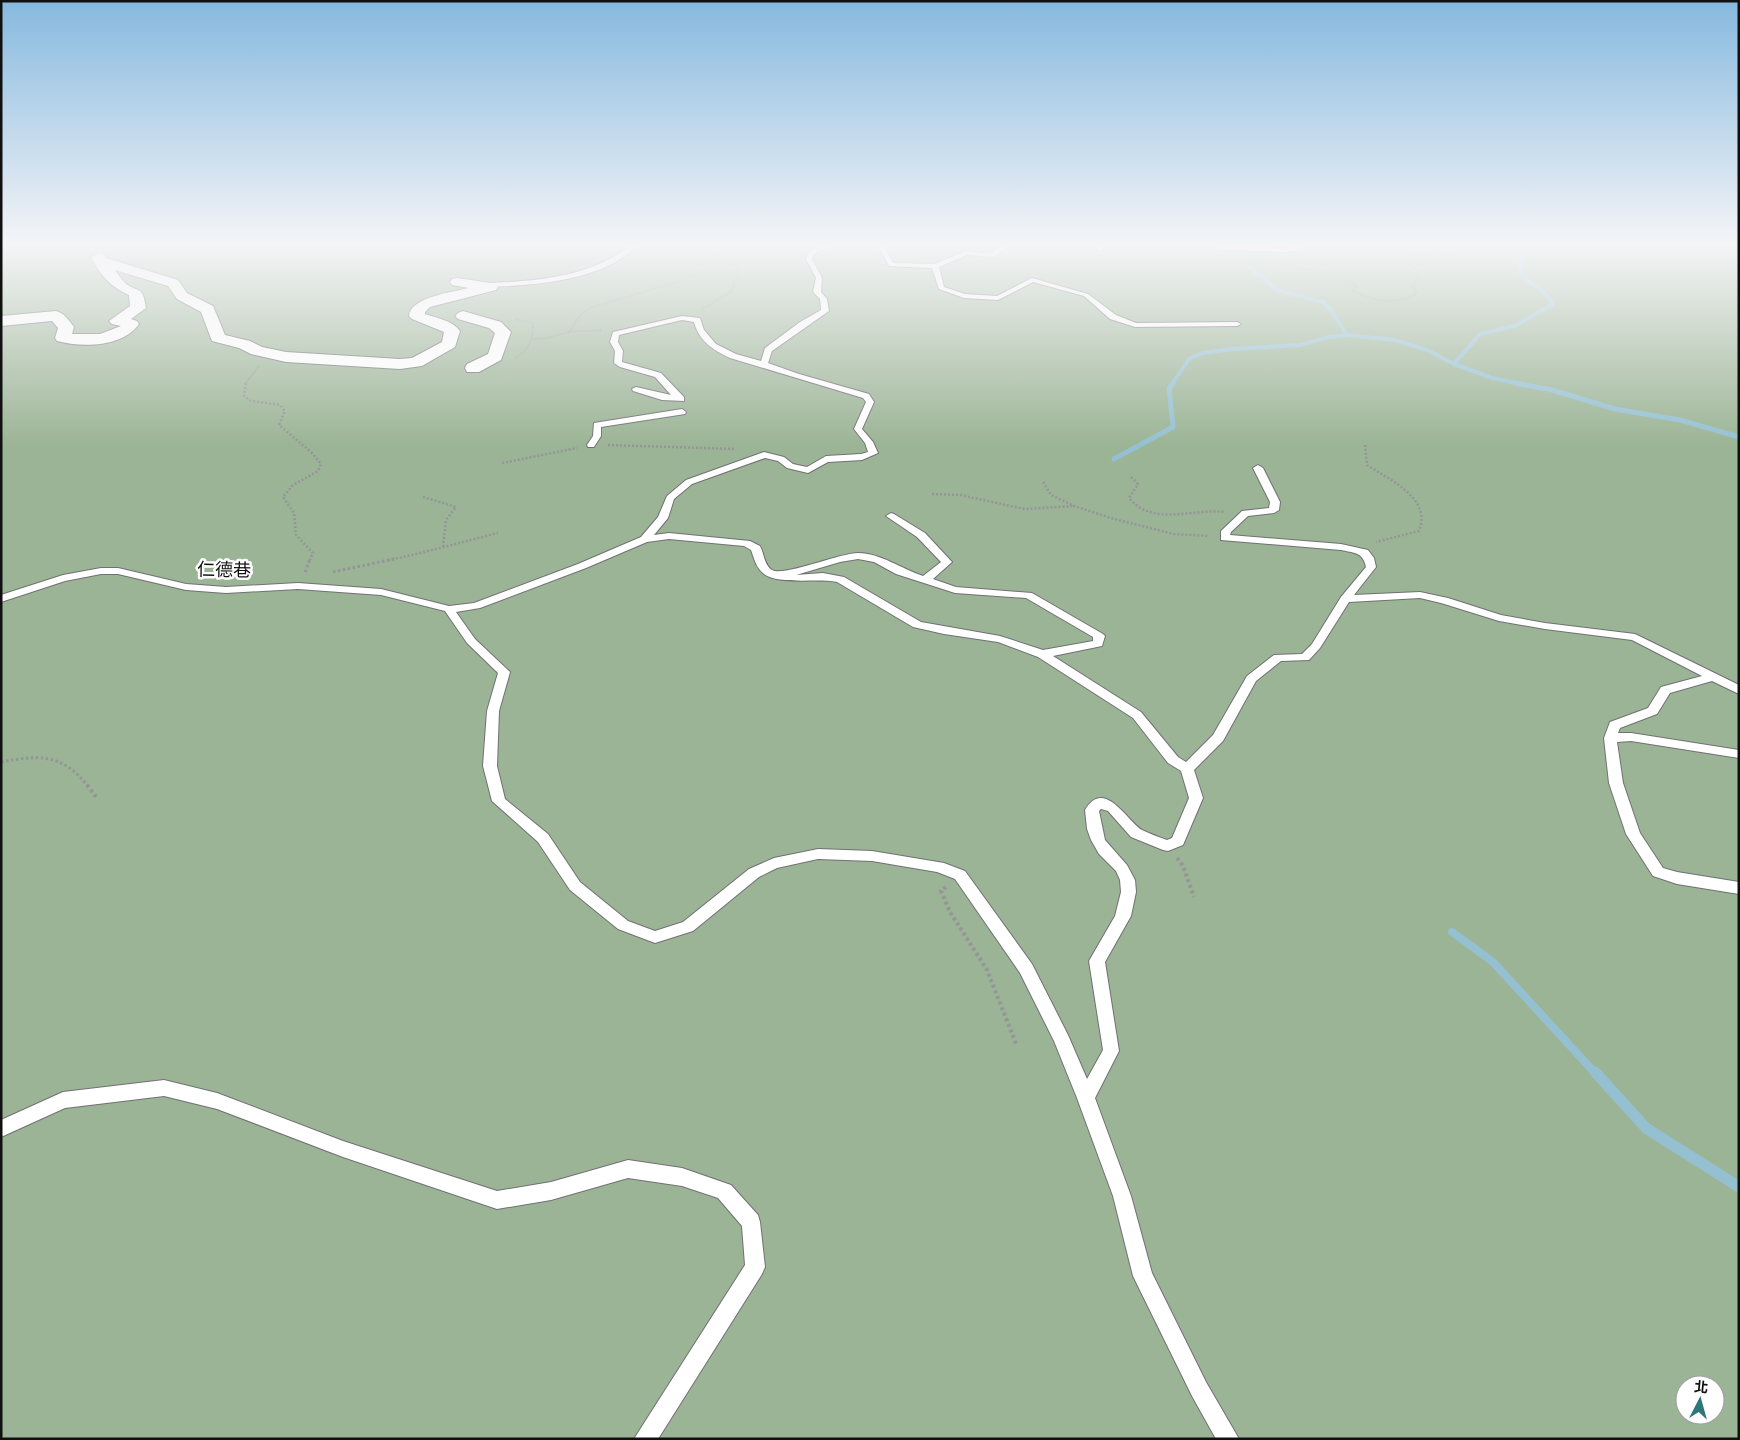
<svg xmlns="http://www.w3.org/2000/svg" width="1740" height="1440" font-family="'Alegreya Sans','Noto Sans TC',sans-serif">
  <rect width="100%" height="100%" fill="#e9e8ee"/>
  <path fill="#9bb495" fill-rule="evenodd" d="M 1,245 L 1739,245 L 1739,1439 L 1,1439 ZM 1685,1385 L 1715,1385 L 1715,1415 L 1685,1415 Z"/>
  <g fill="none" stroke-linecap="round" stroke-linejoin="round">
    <g stroke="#94c0d1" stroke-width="4">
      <polyline points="1249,267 1277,290 1323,302 1330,309 1347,335"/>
      <polyline points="1454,364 1480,334 1515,326 1553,304 1545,293 1521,275 1521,245"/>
      <polyline points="1172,384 1189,359 1202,353 1232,349 1300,345 1329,337 1347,335 1395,340 1427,350 1454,364 1492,378 1521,384"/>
    </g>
    <g stroke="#94c0d1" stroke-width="5">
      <polyline points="1515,383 1552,390 1615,409 1680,420 1739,437"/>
      <polyline points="1114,459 1173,427 1169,389 1173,383"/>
    </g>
    <polyline stroke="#94c0d1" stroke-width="8" points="1452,932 1493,962 1596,1074"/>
    <polyline stroke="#94c0d1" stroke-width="11" points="1595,1072 1646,1128 1739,1187"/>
    <defs>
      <g id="lane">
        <path d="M 631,245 L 638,245 C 603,281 536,285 489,287 L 486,285 L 489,283 C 539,281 590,277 631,245 Z"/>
        <path d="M 824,245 L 832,245 L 814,254 L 812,259 L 822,278 L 821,292 L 827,299 L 829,311 L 772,351 L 768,363 L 799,374 L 869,394 L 874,402 L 862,429 L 873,442 L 878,453 L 862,460 L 828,462 L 808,473 L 787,468 L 778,461 L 765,458 L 692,484 L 674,499 L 668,518 L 654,535 L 669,533 L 750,541 L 760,546 C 764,553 764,565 772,570 C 783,577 840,553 858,553 C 880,553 902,569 923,576 L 941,562 L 917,537 L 886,516 L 891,513 L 894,514 L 925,533 L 952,562 L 933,579 L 956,587 L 1032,593 L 1103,634 L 1105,636 L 1102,646 L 1053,656 L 1141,712 L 1178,757 L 1186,762 L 1213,735 L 1247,676 L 1274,655 L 1302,654 L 1312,644 L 1341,597 L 1366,567 C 1363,552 1354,553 1341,550 L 1221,540 L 1221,531 L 1242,511 L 1269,508 L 1270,502 L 1253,468 L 1258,465 L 1263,468 L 1280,502 L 1279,510 L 1274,513 L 1248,516 L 1231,532 L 1230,535 L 1341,544 L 1368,550 L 1374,558 L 1376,567 L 1354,595 L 1420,592 L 1448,598 L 1501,615 L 1545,623 L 1635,634 L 1739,685 L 1739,694 L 1712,681 L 1670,693 L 1657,714 L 1620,728 L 1618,733 L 1631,733 L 1739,750 L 1739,758 L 1631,741 L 1617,742 L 1623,783 L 1640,833 L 1663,868 L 1677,872 L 1739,882 L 1739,894 L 1677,884 L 1653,876 L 1626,834 L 1609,783 L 1604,738 L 1610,722 L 1648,708 L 1661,687 L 1702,676 L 1632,640 L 1545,629 L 1499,621 L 1441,603 L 1420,598 L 1349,602 L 1320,648 L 1309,660 L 1281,661 L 1256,681 L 1223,741 L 1194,770 L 1203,798 L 1183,845 L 1168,851 L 1163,850 L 1131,837 L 1108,811 L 1101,809 L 1099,811 L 1105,840 L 1127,865 L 1135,880 L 1136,892 L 1131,916 L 1105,962 L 1119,1051 L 1095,1098 L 1131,1196 L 1152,1273 L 1206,1382 L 1239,1439 L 1216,1439 L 1192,1396 L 1133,1276 L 1113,1196 L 1077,1098 L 1054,1041 L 1020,973 L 955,879 L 937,872 L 872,861 L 818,859 L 777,868 L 759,877 L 693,931 L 655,943 L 618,929 L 570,890 L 538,842 L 492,801 L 483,766 L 487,711 L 498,673 L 467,643 L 445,611 L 381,595 L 298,589 L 226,593 L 186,590 L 118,574 L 101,574 L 65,581 L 1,602 L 1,595 L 63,575 L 101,568 L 118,568 L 186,584 L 226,587 L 298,583 L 381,589 L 449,606 L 474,603 L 578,564 L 641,537 L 658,517 L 667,496 L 686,480 L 764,452 L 784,457 L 793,464 L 807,467 L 826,456 L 861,454 L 868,452 L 865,443 L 854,429 L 866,402 L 863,398 L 730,358 C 713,350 699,341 694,322 L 682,320 L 619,335 L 618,342 L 623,351 L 622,362 L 661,373 L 684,397 L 684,401 L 662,400 L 633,391 L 632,389 L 636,387 L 671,395 L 655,377 L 620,367 L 614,363 L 615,351 L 610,342 L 613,332 L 682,316 L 700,318 L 704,330 L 716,344 L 736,354 L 761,361 L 765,348 L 800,322 L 821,310 L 820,299 L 813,292 L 816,278 L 806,259 L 809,252 ZM 669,539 L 744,546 L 751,550 C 754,558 756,568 764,574 C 778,585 818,578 837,582 L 913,627 L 944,634 L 998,642 L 1038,657 L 1133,718 L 1168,763 L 1181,771 L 1189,798 L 1172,838 L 1167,840 C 1159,837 1150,834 1142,830 C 1127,821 1104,777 1085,810 L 1087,829 L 1091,840 L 1099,854 L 1116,871 L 1120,880 L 1121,892 L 1115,916 L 1089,961 L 1103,1050 L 1087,1079 L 1068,1035 L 1032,964 L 965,871 L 944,863 L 872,851 L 818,849 L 774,858 L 749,869 L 683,922 L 655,931 L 628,921 L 580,882 L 548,834 L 505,799 L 497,766 L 499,711 L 510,672 L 475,639 L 456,612 L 480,608 L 586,568 L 647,542 ZM 858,559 L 874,562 L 896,574 L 955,593 L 1026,598 L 1093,637 L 1093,641 L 1043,650 L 1000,636 L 921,622 L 844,577 L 823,573 L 796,575 L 840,562 Z"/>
        <polygon points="878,245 884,245 893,263 934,264 966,251 991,254 1002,245 1009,245 994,257 967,255 939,267 944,287 965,294 997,296 1032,278 1088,294 1116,315 1136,323 1237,322 1241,324 1237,326 1135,327 1110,319 1084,296 1033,282 998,300 964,298 939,289 932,268 889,266"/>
        <polygon points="1094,245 1100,245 1104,250 1099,251"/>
        <polygon points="1208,245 1289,248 1295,245 1301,245 1295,251 1289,252 1223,250"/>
        <polygon points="682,409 686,412 685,414 601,427 601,436 594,447 588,447 587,445 593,436 594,423"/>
        <polygon points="164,1080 217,1093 343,1141 497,1191 551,1182 628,1160 682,1168 731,1185 758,1215 760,1222 765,1267 762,1274 658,1439 634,1439 745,1265 742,1226 718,1198 682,1186 628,1178 551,1200 497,1209 343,1157 217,1109 164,1096 65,1108 1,1137 1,1120 63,1092"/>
      </g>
      <g id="street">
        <path d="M 98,253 L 103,254 L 106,258 L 178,280 L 187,293 L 213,306 L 225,335 L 250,341 L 262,347 L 286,352 L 400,359 L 412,358 L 442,342 L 444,332 L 412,319 L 409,316 C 410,297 453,292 469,288 L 452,285 L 450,282 L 452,279 L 457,278 L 491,283 L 496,284 L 498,287 L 496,290 L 430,307 L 425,312 L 425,314 C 436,318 452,320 460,331 L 455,347 L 422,366 L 400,369 L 286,362 L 251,354 L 239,348 L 212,341 L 201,312 L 177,299 L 168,286 L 115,270 C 118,274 121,279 125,283 C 140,295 142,283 146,308 L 131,319 L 137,321 L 139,324 C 123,347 83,348 57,341 L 55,338 L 58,328 L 52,321 L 1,326 L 1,316 L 56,311 C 64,313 69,320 74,327 L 72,334 L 100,334 L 121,326 L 112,324 L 109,321 L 130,306 L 129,295 C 112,288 99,274 91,257 Z"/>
        <polygon points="463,311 501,322 511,332 501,360 479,372 467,372 465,368 467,364 488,354 495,333 489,328 458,319 455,316 458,313"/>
      </g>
    </defs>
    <use href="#lane" stroke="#717075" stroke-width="2"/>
    <use href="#street" stroke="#717075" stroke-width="2"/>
    <g stroke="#959599" stroke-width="2" stroke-dasharray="1 1" stroke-linecap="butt">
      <polyline points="1443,245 1448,253"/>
      <polyline points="1429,247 1461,259 1475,261"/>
      <path d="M 1279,265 L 1328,272 L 1357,285 L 1353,291 C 1374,301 1394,305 1415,295 L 1416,292 L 1413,286 L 1419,272 L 1407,261 L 1410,256 L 1422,253 L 1429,247 L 1426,245"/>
      <polyline points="703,309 732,291 739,271 739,268 715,254"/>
      <path d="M 515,319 L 533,323 C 533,340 530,349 515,358"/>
      <polyline points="601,330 569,332 580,315 590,308 670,284 709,269 717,260 715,254 719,245"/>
      <polyline points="533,339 548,338 569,332"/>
      <polyline points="245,384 259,366"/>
    </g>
    <g stroke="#959599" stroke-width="2.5" stroke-dasharray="2 2" stroke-linecap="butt">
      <polyline points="246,383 244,396 251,401 280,405 285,411 279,425 311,452 321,464 318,471 293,485 283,497 294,513 296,535 313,553 310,560"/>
      <polyline points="608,445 734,449"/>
      <path d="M 1365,445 L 1367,465 C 1390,480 1432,498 1419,531 L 1376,542"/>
      <polyline points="502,463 577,448"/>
      <path d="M 1131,477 L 1138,484 L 1129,498 C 1152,527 1193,508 1225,512"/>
      <polyline points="1043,482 1051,495 1074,506 1114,519 1174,534 1209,536"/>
      <polyline points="932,494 960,495 1025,509 1073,506"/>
      <polyline points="423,497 456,507 446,520 443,546"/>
      <path d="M 388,560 C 425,553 461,542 498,533"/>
    </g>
    <g stroke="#959599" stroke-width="3" stroke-dasharray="2.5 2.5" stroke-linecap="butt">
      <polyline points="305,572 310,559"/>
      <polyline points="333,572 394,559"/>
      <path d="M 1,762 C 40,755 61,753 88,786"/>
    </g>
    <g stroke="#959599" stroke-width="4" stroke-dasharray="3 3" stroke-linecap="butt">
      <polyline points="87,785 98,799"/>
      <polyline points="1177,858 1183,866 1194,897"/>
      <polyline points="946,887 941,891 950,912 987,970 1017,1046"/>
    </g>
    <use href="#lane" fill="#fff" fill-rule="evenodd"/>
    <use href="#street" fill="#fff" fill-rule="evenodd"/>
  </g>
  <linearGradient id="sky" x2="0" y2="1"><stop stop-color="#86b9df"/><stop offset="0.55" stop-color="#f5f5f7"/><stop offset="1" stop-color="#f5f5f7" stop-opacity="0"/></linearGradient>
  <rect width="1740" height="446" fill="url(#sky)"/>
  <g text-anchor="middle" stroke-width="5" stroke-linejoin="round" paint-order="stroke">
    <g font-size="18" fill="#101011" stroke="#fff">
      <text transform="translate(224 570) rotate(1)" y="6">仁德巷</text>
    </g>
  </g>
  <rect width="1740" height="1440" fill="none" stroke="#101011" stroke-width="5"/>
  <g transform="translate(1700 1400) rotate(6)"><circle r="24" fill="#ffffff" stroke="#9f9fa0"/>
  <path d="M0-4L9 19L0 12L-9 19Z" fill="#2d7779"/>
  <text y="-8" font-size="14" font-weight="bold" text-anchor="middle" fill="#101011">北</text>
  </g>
</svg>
